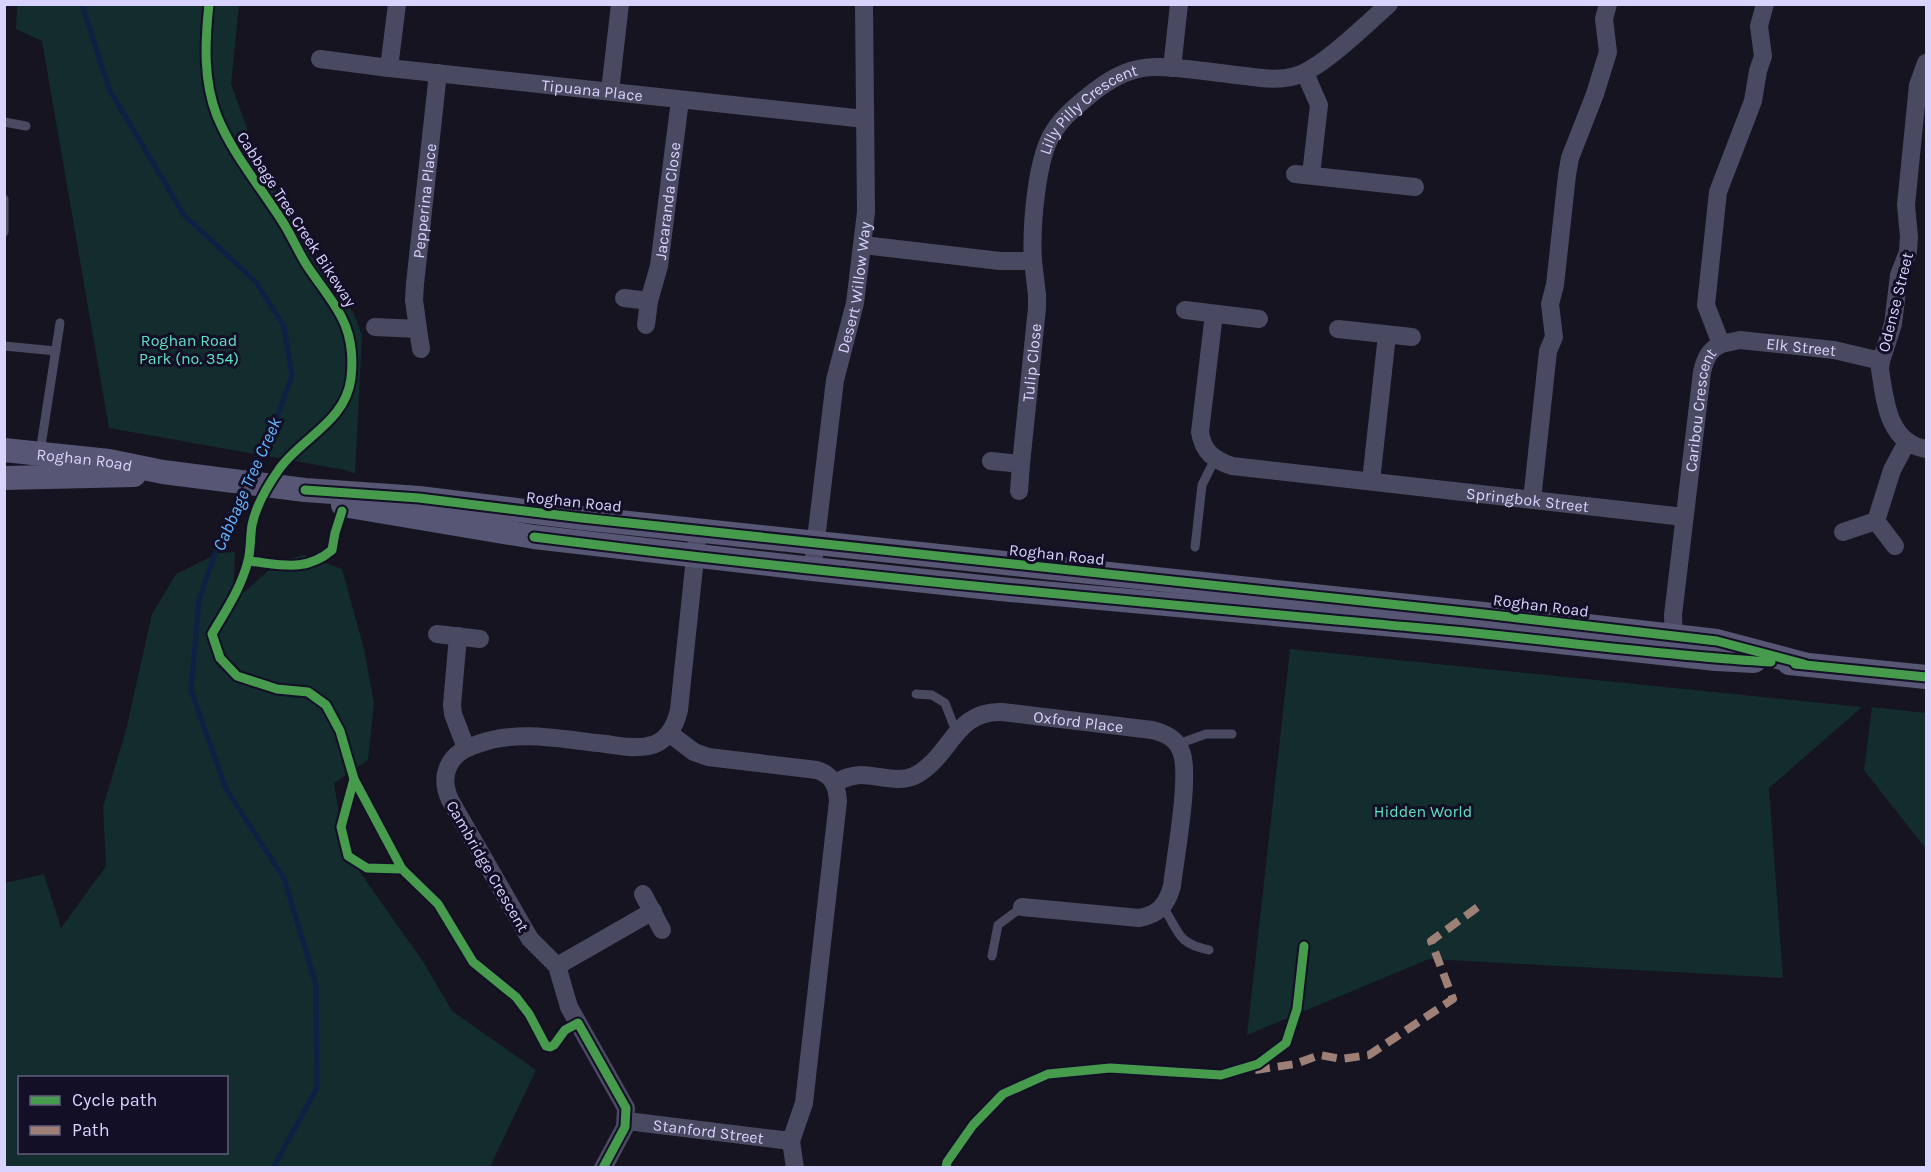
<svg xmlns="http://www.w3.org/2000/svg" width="1931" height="1172" font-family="Karla,sans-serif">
  <rect width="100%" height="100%" fill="#161421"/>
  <g fill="#132c2d" fill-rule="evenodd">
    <polygon points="17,5 239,5 231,84 261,167 354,314 362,335 355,474 345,470 109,428 42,41 16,29"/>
    <path d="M 235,552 L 233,602 L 279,561 L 304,555 L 342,569 L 364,649 L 374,703 L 368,760 L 334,783 L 345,851 L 424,963 L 452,1011 L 536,1070 L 490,1167 L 5,1167 L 5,883 L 44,874 L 61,928 L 106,866 L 103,807 L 126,730 L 152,614 L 176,574 L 219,553 ZM 20,1078 L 226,1078 L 226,1152 L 20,1152 Z"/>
    <polygon points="1290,649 1862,707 1769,788 1783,978 1429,959 1247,1035"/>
    <polygon points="1872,707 1926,713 1926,849 1864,770"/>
  </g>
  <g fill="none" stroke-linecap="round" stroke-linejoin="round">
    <g stroke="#0d2144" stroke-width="5">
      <polyline points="82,4 109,89 184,215 256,282 284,326 292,376 274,425 249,475"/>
      <polyline points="243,489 224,527 199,600 191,690 226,789 284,878 316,985 317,1088 273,1168"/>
    </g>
    <g stroke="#4a4962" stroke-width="9">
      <polyline points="4,122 26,126"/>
      <polyline points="4,199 4,232"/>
      <polyline points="4,346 56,351"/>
      <polyline points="40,452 60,323"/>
      <polyline points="1195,547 1202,485 1215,459"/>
      <polyline points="916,694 932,695 945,703 957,734"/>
      <polyline points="1178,744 1206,734 1232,734"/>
      <path d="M 1163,907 C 1180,932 1176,943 1209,950"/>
      <polyline points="992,956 998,925 1022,907"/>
    </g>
    <g stroke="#4a4962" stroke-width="18">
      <path id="s1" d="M 320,59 L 389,68 L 865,119"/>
      <path d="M 1926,63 L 1918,85 L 1906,205 L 1909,237 L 1908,252 L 1899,275 L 1893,324 L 1881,361 L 1880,369 C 1885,401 1888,443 1926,449"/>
      <polyline points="389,68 397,4"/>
      <polyline points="1172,68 1179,4"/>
      <polyline points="1305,73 1319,105 1311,175"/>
      <polyline points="610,91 620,4"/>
      <polyline points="1295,174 1415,187"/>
      <path id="s2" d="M 863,245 L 1000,261 L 1033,261 C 1031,229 1036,157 1054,131 C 1064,115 1081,102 1096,90 C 1115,76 1134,66 1159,67 C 1188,68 1217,73 1245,76 C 1262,78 1279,81 1295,76 C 1320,70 1368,23 1389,4"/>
      <polyline points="624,298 649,301 646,325"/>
      <path id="s3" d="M 649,301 L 659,266 L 680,100"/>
      <polyline points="1185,310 1259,319"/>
      <path id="s4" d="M 1214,314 L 1200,432 C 1203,452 1214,460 1232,466 L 1684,517"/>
      <polyline points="375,327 418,329 421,349"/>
      <path id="s5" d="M 418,329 L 414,300 L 415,284 L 438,73"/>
      <polyline points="1338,329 1412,337"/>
      <path id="s6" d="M 1721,344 L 1740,340 L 1834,350 L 1881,361"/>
      <polyline points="991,461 1021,464 1019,491"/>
      <path id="s7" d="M 1021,464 L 1037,308 L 1037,295 L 1033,261"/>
      <polyline points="1371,481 1387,335"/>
      <polyline points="1532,500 1548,351 1554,337 1550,304 1555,285 1567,175 1570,158 1595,94 1608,52 1604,19 1608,4"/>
      <polyline points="1876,521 1892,470 1907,442"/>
      <polyline points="1843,532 1876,521 1895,546"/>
      <path id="s8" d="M 814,556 L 835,380 L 855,303 L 866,212 L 864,4"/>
      <polyline points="437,634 480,639"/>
      <polyline points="458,636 452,705 453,714 466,748"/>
      <path id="s9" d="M 1674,646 L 1673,615 L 1702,372 C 1705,359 1709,350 1721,344 L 1706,305 L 1718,192 L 1753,101 L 1758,71 L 1763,56 L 1759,26 L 1765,4"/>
      <path d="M 669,733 L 694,752 L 708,757 L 817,770 C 832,775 837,785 838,801 L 804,1103 L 791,1141 L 795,1168"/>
      <path id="s10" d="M 834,783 C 843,779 851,775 861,775 C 878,775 899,784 916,775 C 951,756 955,710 1002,712 L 1152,730 C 1165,733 1176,738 1181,751 C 1191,774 1175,858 1172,886 C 1167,905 1158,915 1139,918 L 1022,907"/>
      <polyline points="643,894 662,930"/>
      <polyline points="557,966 653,911"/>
      <path id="s11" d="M 627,1121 L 791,1141"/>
      <path d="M 603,1168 L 625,1127 L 626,1108 L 569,1007 L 557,966 L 530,939 L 450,800 C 445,789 443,777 449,765 C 455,753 466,748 478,744 C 519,729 564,740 606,744 C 620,746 635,749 648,746 C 666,743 675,727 679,710 L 698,529"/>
    </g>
    <g stroke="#575674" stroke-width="24">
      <path id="s12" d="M 4,450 L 109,461 L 163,472 L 305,490 L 419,498 L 582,518 L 1484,614 L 1717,641 L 1804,664"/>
      <polyline points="4,478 134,475"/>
      <polyline points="343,505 534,537 812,569 1010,590 1439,629 1716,659 1754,661"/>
      <polyline points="1789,663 1926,677"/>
    </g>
    <polyline stroke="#9e8076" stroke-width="8" stroke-dasharray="15 8" stroke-linecap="butt" points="1255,1070 1295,1064 1320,1055 1341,1059 1369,1055 1453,999 1431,941 1482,904"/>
    <defs>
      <g id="cycleway">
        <path d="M 209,4 C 205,41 203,81 217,116 C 233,155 262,189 284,224 C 292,237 298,251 306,264 C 333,305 357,323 351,378 C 346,421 303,437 280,468 C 268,485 256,505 252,525 C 250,537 251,549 248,561 C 241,588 226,610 212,634 L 220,658 L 237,676 L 277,689 L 308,692 L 326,705 L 340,731 L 354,779 L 402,869"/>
        <polyline points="305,490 419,498 582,518 1484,614 1717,641 1804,664"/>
        <path d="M 534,537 C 825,574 1118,600 1411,627 C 1531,637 1651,655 1771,662"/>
        <path d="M 248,561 C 280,564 305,573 332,550 L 335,533 L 342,511"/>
        <polyline points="1795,664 1926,677"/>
        <polyline points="354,779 341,827 348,856 367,868 402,869 438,904 473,962 516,997 529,1014 546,1046 550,1047 554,1045 565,1030 578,1023 626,1108 625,1127 603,1168"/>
        <polyline points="946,1168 947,1162 973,1125 1003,1094 1048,1074 1110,1068 1221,1075 1258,1064 1286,1043 1297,1009 1304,946"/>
      </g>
    </defs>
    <use href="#cycleway" stroke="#130f26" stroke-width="13"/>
    <use href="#cycleway" stroke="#469c4c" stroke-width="9"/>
  </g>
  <g text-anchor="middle" stroke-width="6" stroke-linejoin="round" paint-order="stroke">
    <g font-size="16" fill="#d9d4ff" stroke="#130f26">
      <text dy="6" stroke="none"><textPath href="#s1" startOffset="274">Tipuana Place</textPath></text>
      <text dy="6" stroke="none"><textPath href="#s2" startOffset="344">Lilly Pilly Crescent</textPath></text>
      <text dy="6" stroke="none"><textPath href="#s5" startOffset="129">Pepperina Place</textPath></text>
      <text dy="6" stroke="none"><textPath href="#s3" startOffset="102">Jacaranda Close</textPath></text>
      <text transform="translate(297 219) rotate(57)" y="6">Cabbage Tree Creek Bikeway</text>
      <text dy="6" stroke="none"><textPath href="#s8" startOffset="272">Desert Willow Way</textPath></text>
      <text transform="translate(1895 302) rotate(-76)" y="6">Odense Street</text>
      <text dy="6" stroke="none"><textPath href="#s6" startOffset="81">Elk Street</textPath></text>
      <text dy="6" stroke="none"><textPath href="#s7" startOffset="102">Tulip Close</textPath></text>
      <text dy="6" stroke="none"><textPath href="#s9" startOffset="238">Caribou Crescent</textPath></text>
      <text dy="6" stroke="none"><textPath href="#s12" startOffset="81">Roghan Road</textPath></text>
      <text dy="6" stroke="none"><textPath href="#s4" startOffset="466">Springbok Street</textPath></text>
      <text transform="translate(574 501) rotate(6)" y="6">Roghan Road</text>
      <text transform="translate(1057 554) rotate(6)" y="6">Roghan Road</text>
      <text transform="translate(1541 605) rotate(7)" y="6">Roghan Road</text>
      <text dy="6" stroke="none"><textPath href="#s10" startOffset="272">Oxford Place</textPath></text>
      <text transform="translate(488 866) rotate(60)" y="6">Cambridge Crescent</text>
      <text dy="6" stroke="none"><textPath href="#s11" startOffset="82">Stanford Street</textPath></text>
    </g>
    <g font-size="16" fill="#5fe0c0" stroke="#130f26">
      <text x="189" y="346">Roghan Road<tspan x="189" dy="18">Park (no. 354)</tspan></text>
      <text x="1423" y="817">Hidden World</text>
    </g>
    <g font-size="18" font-style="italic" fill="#62b6ff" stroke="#130f26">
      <text transform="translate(247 484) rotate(-66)" y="6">Cabbage Tree Creek</text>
    </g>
  </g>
  <rect width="1931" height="1172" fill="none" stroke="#d9d4ff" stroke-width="12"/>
  <rect x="18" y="1076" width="210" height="78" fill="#130f26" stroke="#625e7d" stroke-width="1.5"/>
  <rect x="30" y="1096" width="30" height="9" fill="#469c4c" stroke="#625e7d" stroke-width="1.5"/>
  <text x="72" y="1106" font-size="18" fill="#d9d4ff">Cycle path</text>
  <rect x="30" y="1126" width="30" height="9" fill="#9e8076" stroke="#625e7d" stroke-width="1.5"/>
  <text x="72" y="1136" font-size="18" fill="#d9d4ff">Path</text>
</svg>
